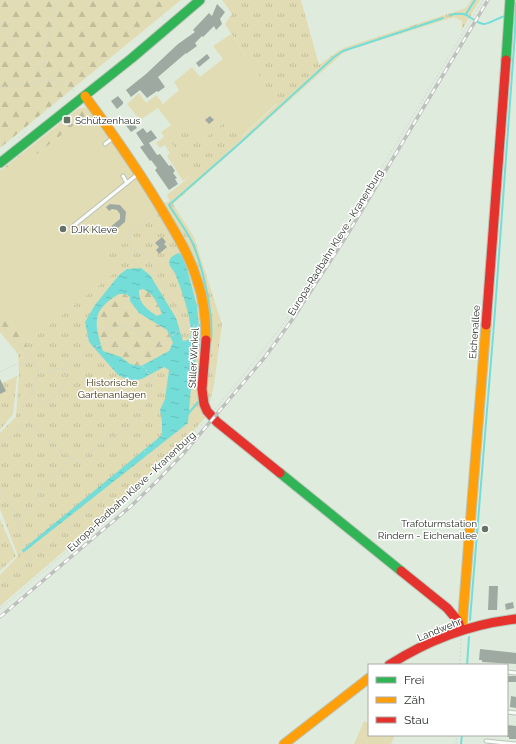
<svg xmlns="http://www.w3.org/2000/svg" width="516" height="744" font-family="Raleway,sans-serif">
  <defs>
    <pattern id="grass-tufts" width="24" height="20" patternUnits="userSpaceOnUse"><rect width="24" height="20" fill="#e2dcb4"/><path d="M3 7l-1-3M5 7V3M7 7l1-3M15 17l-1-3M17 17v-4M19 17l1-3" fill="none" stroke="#c2bd9b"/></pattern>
    <pattern id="forest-firs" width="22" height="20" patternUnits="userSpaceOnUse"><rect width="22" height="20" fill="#e2dcb4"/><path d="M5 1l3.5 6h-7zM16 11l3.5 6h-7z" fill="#c2bd9b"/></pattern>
    <pattern id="water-ripples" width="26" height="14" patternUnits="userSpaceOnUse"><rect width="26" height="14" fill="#75ddd8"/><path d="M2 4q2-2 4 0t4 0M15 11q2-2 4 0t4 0" fill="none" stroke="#65beb9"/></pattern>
  </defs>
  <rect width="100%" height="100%" fill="#dfecdd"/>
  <g fill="url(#grass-tufts)">
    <polygon points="222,0 301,0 319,65 338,51 346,47 463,9 466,8 471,0 480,0 460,33 462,28 462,21 454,17 349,50 342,54 173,204 194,237 222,324 214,385 209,406 210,412 182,444 99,521 0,606 0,575 18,556 0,509 0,433 16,417 19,373 18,354 25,348 27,343 114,273 96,253 157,205 170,201 167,195 192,175 169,140 189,126 200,142 221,125 228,116 242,137 277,104 225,24 232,14"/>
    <polygon points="17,376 13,414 0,430 0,384"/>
    <polygon points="0,519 16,556 0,571"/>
  </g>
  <g fill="url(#forest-firs)">
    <polygon points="0,0 181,0 0,148"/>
    <polygon points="87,107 92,111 0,183 0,171 78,109"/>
    <path d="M 143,289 C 154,293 158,304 162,314 L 157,316 C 147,309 138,303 139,290 Z"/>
    <path d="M 119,294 L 125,294 L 154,323 L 167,330 L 173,343 L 169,351 L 141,366 L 130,364 L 121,357 L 103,351 C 94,322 91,311 119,294 Z"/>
    <polygon points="0,309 27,343 25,348 18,354 0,332"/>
  </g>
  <g fill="#e2dcb4">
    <polygon points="231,34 277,103 241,137 228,116 221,125 200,142 189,126 170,140 192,175 183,181 167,156 170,153 165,145 160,148 156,143 164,137 161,132 171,125 158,108 140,120 127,104 139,93 146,103 156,95 163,104 179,90 174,82 192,67 200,77 223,59 213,46"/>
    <polygon points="92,111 158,205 97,253 114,273 27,343 0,309 0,183"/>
    <polygon points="364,721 369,723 369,735 395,735 391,744 354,744"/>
  </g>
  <path fill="url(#water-ripples)" fill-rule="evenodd" d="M 178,253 L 182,255 L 187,269 L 197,306 L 200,340 L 192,376 L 188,423 L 23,553 L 22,550 L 162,435 L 162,422 L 160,410 L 165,399 L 169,370 L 164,367 L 142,379 L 130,381 L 118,375 L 89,342 L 85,322 L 95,305 L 119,275 L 127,269 L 141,268 L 150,275 L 176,318 L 183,341 L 189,340 C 196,330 181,288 176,276 C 175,271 169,267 169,262 C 170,257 174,255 178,253 ZM 143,289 C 153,293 158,304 162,314 L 157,316 C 147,309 138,303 139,290 ZM 119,294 L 126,294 L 130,297 L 130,301 L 139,313 L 167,330 L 173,343 L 169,351 L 141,366 L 130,364 L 121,357 L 103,351 C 94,323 91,310 119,294 Z"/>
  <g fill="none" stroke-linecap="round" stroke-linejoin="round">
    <g stroke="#75ddd8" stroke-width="2">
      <polyline points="466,14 475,0"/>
      <path d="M 450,15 C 470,10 468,20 483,24 C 488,25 500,16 507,16"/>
      <path d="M 211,340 C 214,316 203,268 193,244 C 187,231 177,218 169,205 L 239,144 L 334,57 L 343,51 L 443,18"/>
      <polyline points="187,415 199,401"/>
      <polyline points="470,620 494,324 515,33 516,3"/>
      <polyline points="467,665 469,637"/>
      <polyline points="461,744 462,735"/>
    </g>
  </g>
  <g fill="#9eaaa1">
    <polygon points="217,4 225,12 220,19 222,24 216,30 214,26 203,37 202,36 195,43 197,46 186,54 186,53 158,77 165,87 158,92 157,91 147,98 140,90 131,97 126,90 146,74 178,44 195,32 193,30 209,13 212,16"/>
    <polygon points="207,54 210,58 199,67 196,63"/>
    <polygon points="118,96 123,102 123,104 117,109 111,101"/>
    <polygon points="210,116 214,120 209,124 205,120"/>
    <polygon points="131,119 137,128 131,132 124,123"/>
    <polygon points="143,128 147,133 151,130 157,138 149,143 157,155 160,154 169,166 171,165 175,171 173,173 177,178 175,179 178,184 169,190 155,170 157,168 151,160 150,161 140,147 144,145 136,133"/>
    <polygon points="110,204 120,205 126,212 125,222 113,232 109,228 120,219 120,214 117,210 112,209 109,211 106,207"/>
    <polygon points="162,237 166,242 164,244 167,247 159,254 156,250 159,247 155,243"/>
    <polygon points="0,379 6,391 0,394"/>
    <polygon points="489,586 498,586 497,610 488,610"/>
    <polygon points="513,602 514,608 506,610 505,604"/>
    <polygon points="480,649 516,653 516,664 482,662 482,660 479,660"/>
    <rect x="507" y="676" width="9" height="6"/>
    <polygon points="511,696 516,697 516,708 510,707"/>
    <polygon points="507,725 516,726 516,739 509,739 509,737 507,737"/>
  </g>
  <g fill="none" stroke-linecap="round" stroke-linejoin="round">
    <defs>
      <g id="lane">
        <polyline points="105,144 113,138"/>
        <polyline points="123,176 127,183"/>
        <polyline points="72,227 138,174"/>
        <polyline points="507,672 516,673"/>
        <polyline points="507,712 516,713"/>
        <polyline points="486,741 516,744"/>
      </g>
      <g id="fast">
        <polyline points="506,60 510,0"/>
        <polyline points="0,163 132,58 200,0"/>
        <polyline points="280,473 401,571"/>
      </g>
      <g id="slow">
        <path d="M 85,96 C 113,134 141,174 165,215 C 177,235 190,257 197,280 C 204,299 206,319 206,340"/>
        <polyline points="462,627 486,325"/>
        <polyline points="284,744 369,678"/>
      </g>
      <g id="jam">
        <polyline points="486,325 506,60"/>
        <polyline points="206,340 202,389 204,404 207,411 217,422 280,473"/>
        <polyline points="401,571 447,608 458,621 461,630"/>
        <path d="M 389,665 C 428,640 470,624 516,619"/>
      </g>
    </defs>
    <use href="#lane" stroke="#bac4b8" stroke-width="5"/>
    <use href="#fast" stroke="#bac4b8" stroke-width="11"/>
    <use href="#slow" stroke="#bac4b8" stroke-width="11"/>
    <use href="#jam" stroke="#bac4b8" stroke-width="11"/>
    <g stroke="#d3d8d3" stroke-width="1" stroke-dasharray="2 2" stroke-linecap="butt">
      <polyline points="149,0 165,20"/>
      <path d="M 0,23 C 8,37 40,73 54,80 C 63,84 68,82 75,92"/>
      <polyline points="43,72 48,39 57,0"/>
      <polyline points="0,87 53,80"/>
      <polyline points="18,138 28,130"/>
      <polyline points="154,214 129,234 127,246 133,250 144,253 155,268 167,293 181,313 185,327"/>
      <polyline points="0,322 42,373"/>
      <polyline points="140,360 169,338 185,327 198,325"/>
      <path d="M 57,369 L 63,369 L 66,383 L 53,398 L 44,403 C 35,400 32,395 32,385 L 42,373 Z"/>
      <path d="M 63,369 C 78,359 92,345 110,342"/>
      <polyline points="0,372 14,365 32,362"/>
      <path d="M 32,393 C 0,410 64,455 79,463 L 98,445 L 127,428 L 140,412 L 149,400 L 151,378 L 146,370 L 133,355 L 110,342 L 108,336 L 106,328 C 126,321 144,336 161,343"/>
      <path d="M 215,409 C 250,368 282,327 312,283 L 483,0"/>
      <polyline points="127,429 150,458"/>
      <polyline points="0,443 30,425"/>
      <polyline points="0,490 11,505 18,522"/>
      <polyline points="30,560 23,546 18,523 22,514 37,498 48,482 71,459"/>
      <polyline points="0,587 150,458 192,421 198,411"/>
      <polyline points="0,609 100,523 183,445 204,422"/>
      <polyline points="460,665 461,639"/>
      <polyline points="456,744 457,735"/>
    </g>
    <use href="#lane" stroke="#fafcfa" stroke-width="3"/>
    <use href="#fast" stroke="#30b455" stroke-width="9"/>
    <use href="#slow" stroke="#ff9f0a" stroke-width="9"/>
    <use href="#jam" stroke="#e5322d" stroke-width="9"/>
    <defs>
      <polyline id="rail" points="0,617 130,507 157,481 183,454 265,357 292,320 344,240 488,0"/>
    </defs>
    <use href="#rail" stroke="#bdc0bd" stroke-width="3.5"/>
    <use href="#rail" stroke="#fff" stroke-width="2" stroke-dasharray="6" stroke-linecap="butt"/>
  </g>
  <g fill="#677266" stroke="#fff" stroke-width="1.5">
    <rect x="63" y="116" width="8" height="8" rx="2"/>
    <circle cx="63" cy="229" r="4"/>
    <circle cx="485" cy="529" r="4"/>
  </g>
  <g text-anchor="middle" stroke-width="3" stroke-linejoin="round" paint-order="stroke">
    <g font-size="10" fill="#273026" stroke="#fff" text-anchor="start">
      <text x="75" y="124">Schützenhaus</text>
      <text x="71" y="233">DJK Kleve</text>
      <text x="477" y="527" text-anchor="end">Trafoturmstation<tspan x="477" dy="12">Rindern - Eichenallee</tspan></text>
    </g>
    <g font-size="10" fill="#273026" stroke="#fff">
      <text transform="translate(335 242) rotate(-58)" y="4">Europa-Radbahn Kleve - Kranenburg</text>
      <text transform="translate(474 332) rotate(-86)" y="4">Eichenallee</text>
      <text transform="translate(193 358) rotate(-87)" y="4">Stiller Winkel</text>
      <text transform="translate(131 491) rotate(-43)" y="4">Europa-Radbahn Kleve - Kranenburg</text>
      <text transform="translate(439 629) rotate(-22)" y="4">Landwehr</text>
    </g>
    <g font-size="10" fill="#413309" stroke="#fff">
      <text x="112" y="386">Historische<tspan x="112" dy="12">Gartenanlagen</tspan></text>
    </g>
  </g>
  <rect x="368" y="664" width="140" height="72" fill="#ffffff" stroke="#a9aca8"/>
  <rect x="376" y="677" width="20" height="6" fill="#30b455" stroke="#a9aca8"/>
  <text x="404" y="684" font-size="12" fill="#273026">Frei</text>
  <rect x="376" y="697" width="20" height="6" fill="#ff9f0a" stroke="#a9aca8"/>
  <text x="404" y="704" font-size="12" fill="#273026">Zäh</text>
  <rect x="376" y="717" width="20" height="6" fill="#e5322d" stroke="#a9aca8"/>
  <text x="404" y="724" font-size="12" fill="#273026">Stau</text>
</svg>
